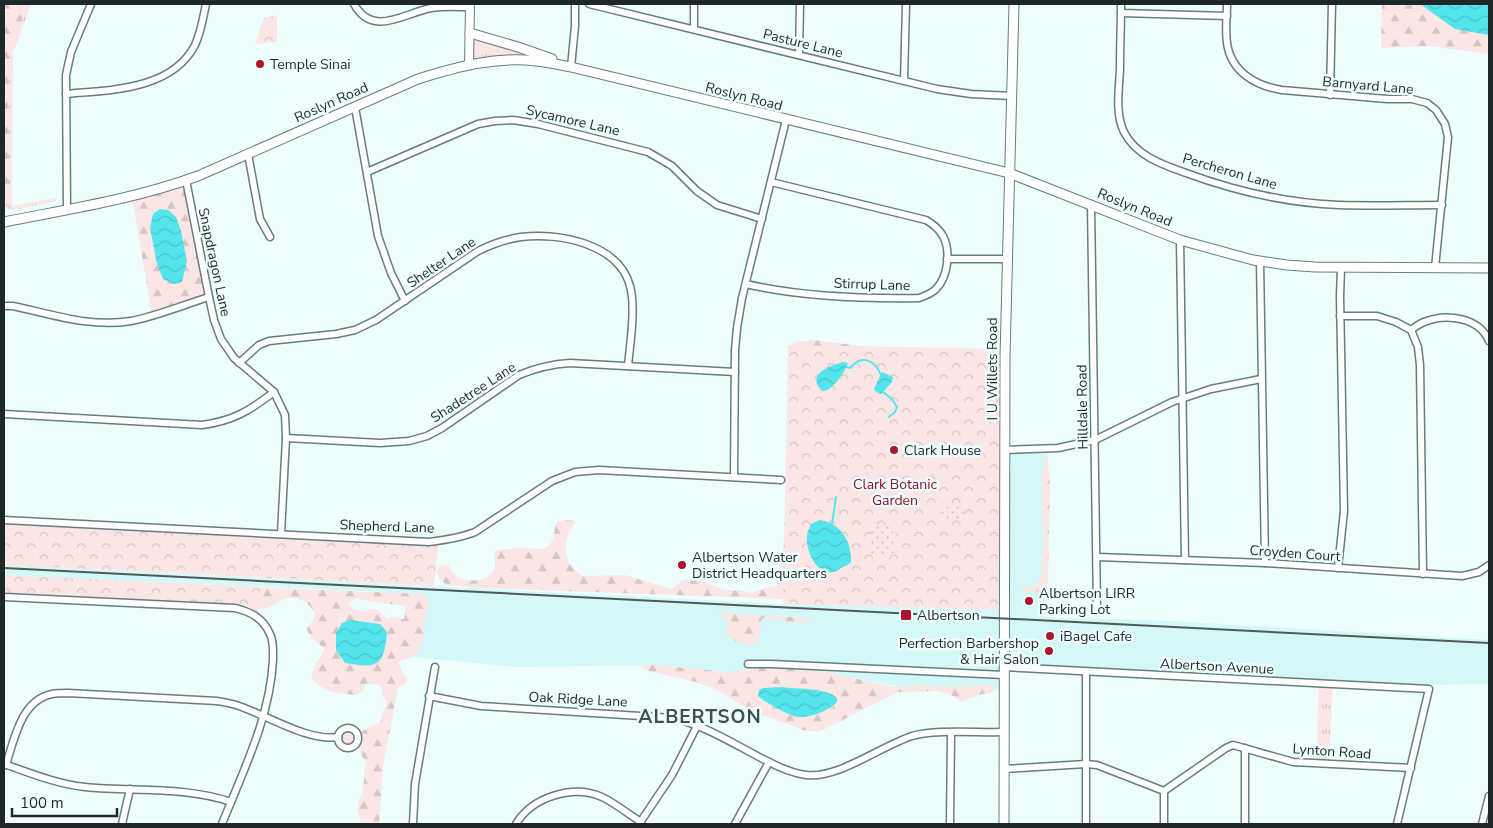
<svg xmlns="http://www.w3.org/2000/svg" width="1493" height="828" font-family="'Nunito Sans',sans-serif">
  <defs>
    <pattern id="grass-tufts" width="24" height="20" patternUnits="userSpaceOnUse" patternTransform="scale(1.25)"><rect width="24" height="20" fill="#f9e6e5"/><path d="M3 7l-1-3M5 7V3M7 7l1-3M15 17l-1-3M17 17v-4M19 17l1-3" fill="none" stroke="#d5c5c4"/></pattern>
    <pattern id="forest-firs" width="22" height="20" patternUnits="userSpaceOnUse" patternTransform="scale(1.25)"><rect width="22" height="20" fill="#f9e6e5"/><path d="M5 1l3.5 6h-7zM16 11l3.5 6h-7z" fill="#d5c5c4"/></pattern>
    <pattern id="park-crowns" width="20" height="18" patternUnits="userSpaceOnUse" patternTransform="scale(1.25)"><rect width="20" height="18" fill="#f9e6e5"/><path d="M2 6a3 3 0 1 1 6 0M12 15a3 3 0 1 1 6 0" fill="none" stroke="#d5c5c4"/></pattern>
    <pattern id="garden-dots" width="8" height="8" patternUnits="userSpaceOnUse" patternTransform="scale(1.25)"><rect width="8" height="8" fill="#f9e6e5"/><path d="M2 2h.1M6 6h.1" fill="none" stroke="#d5c5c4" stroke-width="1.8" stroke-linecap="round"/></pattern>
    <pattern id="water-waves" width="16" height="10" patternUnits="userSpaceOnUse" patternTransform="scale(1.25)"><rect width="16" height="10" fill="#54e6ec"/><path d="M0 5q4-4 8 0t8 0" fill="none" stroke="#49c5ca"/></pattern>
  </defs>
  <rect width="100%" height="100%" fill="#eefefe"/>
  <polygon fill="#d4f7f8" points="1047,449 1045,617 1170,621 1489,640 1489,684 1431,685 1429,689 1005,667 1005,690 903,688 858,679 756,668 728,672 654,665 517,667 414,657 424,594 4,575 4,565 783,604 1004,610 1005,450"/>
  <g fill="url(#grass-tufts)">
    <polygon points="4,4 31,4 13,53 12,206 57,198 57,201 14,210 8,209 4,205"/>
    <polygon points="470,33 534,52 535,60 469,65"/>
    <polygon points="1319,684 1333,684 1329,764 1316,763"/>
    <circle cx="348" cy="738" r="10"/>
  </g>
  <g fill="url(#forest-firs)" fill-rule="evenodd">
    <polygon points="5,4 28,4 12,42 8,83 9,204 5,196 4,9"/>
    <polygon points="1382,4 1489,4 1489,54 1429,46 1381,48"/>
    <polygon points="185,180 209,297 152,315 132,197"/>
    <path d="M 814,340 L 986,362 L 785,599 L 477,588 L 447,585 L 439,579 L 437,573 L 439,566 L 448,565 C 450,568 452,572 455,575 C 464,583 488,583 494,570 C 497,564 493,558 496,551 C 504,549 515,548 524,548 C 535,548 546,553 552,541 C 556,535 553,528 557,522 L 565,520 L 575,521 C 574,527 570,530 568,535 C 562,552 568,567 582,576 L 625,575 L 671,589 C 676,586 679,582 684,580 C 698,576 711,586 723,589 C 733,592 740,589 751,593 L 761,589 L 777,586 L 787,522 L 790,353 L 794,342 Z"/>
    <polygon points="1047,452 1050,486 1048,581 1045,591 1025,592 1020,590 1022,588 1035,586 1041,576 1042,569 1042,556 1044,544 1042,509 1042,476"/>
    <path d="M 230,586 L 424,594 L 427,597 C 430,604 426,608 425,616 C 424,627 424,651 413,657 C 409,659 405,659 401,660 L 399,663 L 402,672 L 407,678 C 407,684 403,685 398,687 L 396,698 L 383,766 L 379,824 L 361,824 C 359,814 354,804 362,795 L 366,762 C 357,749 360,747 357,734 L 380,722 L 387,702 L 382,694 L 382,688 L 379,685 L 366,684 L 362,692 C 357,696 353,695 347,694 C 332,692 319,690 311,676 L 315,665 L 325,649 L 310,636 L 306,628 L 312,622 L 315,614 C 309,601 295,594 282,600 C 274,603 270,610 260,609 ZM 356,599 L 404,606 L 406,607 L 404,619 L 394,617 L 387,618 C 384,616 381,612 377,610 C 369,605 363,617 350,606 L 349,603 Z"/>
    <path d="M 723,613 L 809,618 L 814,620 C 798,626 779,619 763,618 L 761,621 L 758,643 C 748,647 731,643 727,631 C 726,626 728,623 726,618 L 716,614 Z"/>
    <path d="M 654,665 L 728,672 L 768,667 L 827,672 L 893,687 L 923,685 L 954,687 L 986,685 L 991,685 L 994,690 L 991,693 L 982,694 L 961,702 L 953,696 L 939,691 L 898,692 L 819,732 L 803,730 L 752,711 L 717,690 L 696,682 L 649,671 L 640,666 ZM 782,687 L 824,692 L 834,695 L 833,707 L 813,715 L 794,716 L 766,703 Z"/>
  </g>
  <g fill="url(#park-crowns)">
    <polygon points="277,15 277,42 255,44 264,18"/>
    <polygon points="788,345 1006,349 1005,610 783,604"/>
    <polygon points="4,520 439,541 434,586 4,565"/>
    <polygon points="4,575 261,587 257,617 248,612 4,597"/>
  </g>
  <g fill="url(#garden-dots)">
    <polygon points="940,503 964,504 964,520 940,520"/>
    <polygon points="872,524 896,525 894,555 870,554"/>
  </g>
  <g fill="url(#water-waves)">
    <polygon points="1420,4 1489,4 1489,35 1455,29"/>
    <polygon points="160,209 168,210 176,217 181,231 187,261 182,282 174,284 163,279 157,264 150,228 153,214"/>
    <path d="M 843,362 L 848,363 C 845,372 832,392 822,391 C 805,373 831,366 843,362 Z"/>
    <polygon points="882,372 893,377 892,382 881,394 876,392 874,389"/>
    <path d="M 820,520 C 840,523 852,541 851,562 C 848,566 845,565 841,568 C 821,584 805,553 807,536 C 807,532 810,527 811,524 Z"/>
    <path d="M 350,620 L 380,624 L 387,632 C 384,666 378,669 345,663 L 336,650 L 336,633 L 342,623 Z"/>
    <path d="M 782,687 C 796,689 828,688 837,698 L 837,702 C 829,711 806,720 793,716 C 782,711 767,704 758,696 L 759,690 L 763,688 Z"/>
  </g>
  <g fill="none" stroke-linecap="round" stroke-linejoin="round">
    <g stroke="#54e6ec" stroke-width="2">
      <path d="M 847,367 L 850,368 C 862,354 875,360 881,375"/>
      <polyline points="883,392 892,399 897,407 895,412 889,417"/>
      <polyline points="832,524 836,497"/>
    </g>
    <defs>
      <g id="minor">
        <path d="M 354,4 C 373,38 404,13 431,8 C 443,6 457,7 470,7"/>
        <polyline points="589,4 937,89 971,94 1012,96"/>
        <path d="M 1121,4 C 1121,25 1120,47 1120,69 C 1119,89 1115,114 1124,132 C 1136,156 1163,165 1186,173 C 1235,191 1287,203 1339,205 C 1373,206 1407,205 1442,205"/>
        <path d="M 1227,4 C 1227,17 1225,30 1227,43 C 1231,72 1256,86 1282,90 L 1387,99 L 1412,99 L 1427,103 L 1436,110 L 1445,124 L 1448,137 L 1435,268"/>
        <polyline points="1121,13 1227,16"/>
        <polyline points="694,29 694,4"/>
        <polyline points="799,55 800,4"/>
        <polyline points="571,67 575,26 575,4"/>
        <polyline points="904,81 906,4"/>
        <path d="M 66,94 C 110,90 172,90 195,45 C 201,32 203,18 206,4"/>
        <polyline points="1330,95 1332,4"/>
        <polyline points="355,107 378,236 391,273 405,301"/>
        <polyline points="248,154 260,219 270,237"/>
        <polyline points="367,172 478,124 495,121 513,120 538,124 648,152 672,166 697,191 717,205 762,219"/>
        <polyline points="186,180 209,297 214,320 221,339 234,358 274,392 285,415 286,438 281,534"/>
        <polyline points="1091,204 1097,609"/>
        <polyline points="67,210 66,75 71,52 91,4"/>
        <polyline points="1180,240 1185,560"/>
        <polyline points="947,259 1007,259"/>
        <polyline points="1260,261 1265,563"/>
        <path d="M 746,284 C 802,297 861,299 919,298 C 925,296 931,294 936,289 C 948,277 951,251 943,236 C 939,229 933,224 926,220 L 771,182"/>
        <path d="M 4,306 L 13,306 C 51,314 91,328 131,321 C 157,316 183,305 209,297"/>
        <polyline points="1340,316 1377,316 1396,322 1411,330 1418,347 1420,365 1423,574"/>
        <path d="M 1411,330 C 1415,327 1419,324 1424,322 C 1446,313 1479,317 1489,341"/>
        <path d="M 239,363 L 259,345 L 269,341 L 336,334 L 355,330 L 376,320 L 478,251 C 492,244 506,239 521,237 C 559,232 619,244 630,286 C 636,308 630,344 628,366"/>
        <path d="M 4,414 L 202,425 C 233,421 249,411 274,392"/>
        <path d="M 286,438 L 380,443 L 409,441 L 427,436 L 442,428 L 519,375 C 536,368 552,364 570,363 L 735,372"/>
        <polyline points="1005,450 1058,448 1095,440 1172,402 1211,389 1261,379"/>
        <polyline points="734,477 735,350 737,328 742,298 786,120"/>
        <path d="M 4,520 L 429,542 C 445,540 460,538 475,532 L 552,481 L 575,472 L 599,470 L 781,480"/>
        <polyline points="1097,557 1265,563 1462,576 1479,572 1489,565"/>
        <polyline points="1338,568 1344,511 1340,296 1341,268"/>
        <path d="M 4,597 L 235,608 C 251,612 263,618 270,634 C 274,642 273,651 273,660 C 270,718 243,771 222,824"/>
        <polyline points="748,664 772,664 1004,675"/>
        <polyline points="1004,667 1429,689 1397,824"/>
        <path d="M 429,696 L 481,706 L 673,718 C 704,725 734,744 763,759 C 776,766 790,773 806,775 C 838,779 881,746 912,736 C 936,729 978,733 1004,732"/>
        <circle cx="348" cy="738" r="10"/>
        <path d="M 4,764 C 30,773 57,784 85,787 C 134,792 184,786 231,802"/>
        <path d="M 6,765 C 14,740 21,700 52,694 C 57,693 63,693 68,693 L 217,701 C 223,702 230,703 236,705 C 265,714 308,742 338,737"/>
        <polyline points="1004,769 1086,764 1097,765 1164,791"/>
        <polyline points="1164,791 1226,748 1233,745 1293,762 1411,768"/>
        <polyline points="1164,791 1164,824"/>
        <polyline points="122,824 130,789"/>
        <polyline points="413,824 415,784 435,667"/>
        <path d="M 516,824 C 532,797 573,784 602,797 C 615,803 628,814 641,822"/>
        <polyline points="639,824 672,775 697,726"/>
        <polyline points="735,824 769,762"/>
        <polyline points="950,824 951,733"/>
        <polyline points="1086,824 1086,672"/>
        <polyline points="1245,824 1245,748"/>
        <polyline points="1482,824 1489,796"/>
      </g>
      <polyline id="tertiary" points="469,65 470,4"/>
      <g id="secondary">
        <polyline points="470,33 518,47 552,59"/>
        <path d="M 4,222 C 69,209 135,199 198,176 L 418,79 C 456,67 496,56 536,61 C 548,62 559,65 571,67 L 1009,173 L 1180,240 L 1253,260 L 1287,265 L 1315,267 L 1489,268"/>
        <polyline points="1004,824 1005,357 1014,4"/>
      </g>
    </defs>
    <use href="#minor" stroke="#677e7e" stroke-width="9"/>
    <use href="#tertiary" stroke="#677e7e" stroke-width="10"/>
    <use href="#secondary" stroke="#677e7e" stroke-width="11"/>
    <use href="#minor" stroke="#fff" stroke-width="6"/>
    <use href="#tertiary" stroke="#fff" stroke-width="8"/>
    <use href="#secondary" stroke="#fff" stroke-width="9"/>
    <polyline stroke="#4f5959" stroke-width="2" points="4,568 1489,643"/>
  </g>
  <g fill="#ab152c" stroke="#eefefe" stroke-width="2">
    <circle cx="260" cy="64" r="5"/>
    <circle cx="894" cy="450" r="5"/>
    <circle cx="682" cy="565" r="5"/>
    <circle cx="1029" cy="601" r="5"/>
    <rect x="900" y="609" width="12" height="12" rx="2.5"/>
    <circle cx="1050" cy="636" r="5"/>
    <circle cx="1049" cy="651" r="5"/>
  </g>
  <g text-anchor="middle" stroke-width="5" stroke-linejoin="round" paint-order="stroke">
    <g font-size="14" fill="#1f2828" stroke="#eefefe">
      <text transform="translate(803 43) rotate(14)" y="5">Pasture Lane</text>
      <text transform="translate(1368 85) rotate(5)" y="5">Barnyard Lane</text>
      <text transform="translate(744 96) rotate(14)" y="5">Roslyn Road</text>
      <text transform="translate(331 102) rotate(-24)" y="5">Roslyn Road</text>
      <text transform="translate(573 120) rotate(13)" y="5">Sycamore Lane</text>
      <text transform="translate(1230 171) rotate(16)" y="5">Percheron Lane</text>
      <text transform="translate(1135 207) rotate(22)" y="5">Roslyn Road</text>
      <text transform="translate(215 262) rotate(78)" y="5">Snapdragon Lane</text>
      <text transform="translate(441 262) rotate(-34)" y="5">Shelter Lane</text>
      <text transform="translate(872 284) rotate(2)" y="5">Stirrup Lane</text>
      <text transform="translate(992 369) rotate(-90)" y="5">I U Willets Road</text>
      <text transform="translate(473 392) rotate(-33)" y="5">Shadetree Lane</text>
      <text transform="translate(1082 407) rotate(-91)" y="5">Hilldale Road</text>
      <text transform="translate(387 526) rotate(2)" y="5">Shepherd Lane</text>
      <text transform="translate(1295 553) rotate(4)" y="5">Croyden Court</text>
      <text transform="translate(1217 666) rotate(3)" y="5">Albertson Avenue</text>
      <text transform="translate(578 699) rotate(3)" y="5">Oak Ridge Lane</text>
      <text transform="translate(1332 751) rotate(4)" y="5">Lynton Road</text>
    </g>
    <g font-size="14" fill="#1f2828" stroke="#eefefe" text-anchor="start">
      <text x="270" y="69">Temple Sinai</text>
      <text x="904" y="455">Clark House</text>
      <text x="692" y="562">Albertson Water<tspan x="692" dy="16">District Headquarters</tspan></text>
      <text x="1039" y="598">Albertson LIRR<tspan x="1039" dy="16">Parking Lot</tspan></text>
      <text x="917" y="620">Albertson</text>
      <text x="1060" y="641">iBagel Cafe</text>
      <text x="1039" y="648" text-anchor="end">Perfection Barbershop<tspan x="1039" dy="16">&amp; Hair Salon</tspan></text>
    </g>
    <g font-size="14" fill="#8c1424" stroke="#eefefe">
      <text x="895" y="489">Clark Botanic<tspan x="895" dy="16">Garden</tspan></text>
    </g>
    <g font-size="19" font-weight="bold" letter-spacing="1" fill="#3a5051" stroke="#eefefe">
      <text x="700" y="723">ALBERTSON</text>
    </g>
  </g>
  <rect width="1493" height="828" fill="none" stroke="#1f2828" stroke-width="10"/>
  <path d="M12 808v8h105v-8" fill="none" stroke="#1f2828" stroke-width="2.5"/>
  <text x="20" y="808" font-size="15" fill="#1f2828" stroke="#eefefe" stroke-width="4" paint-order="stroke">100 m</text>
</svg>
